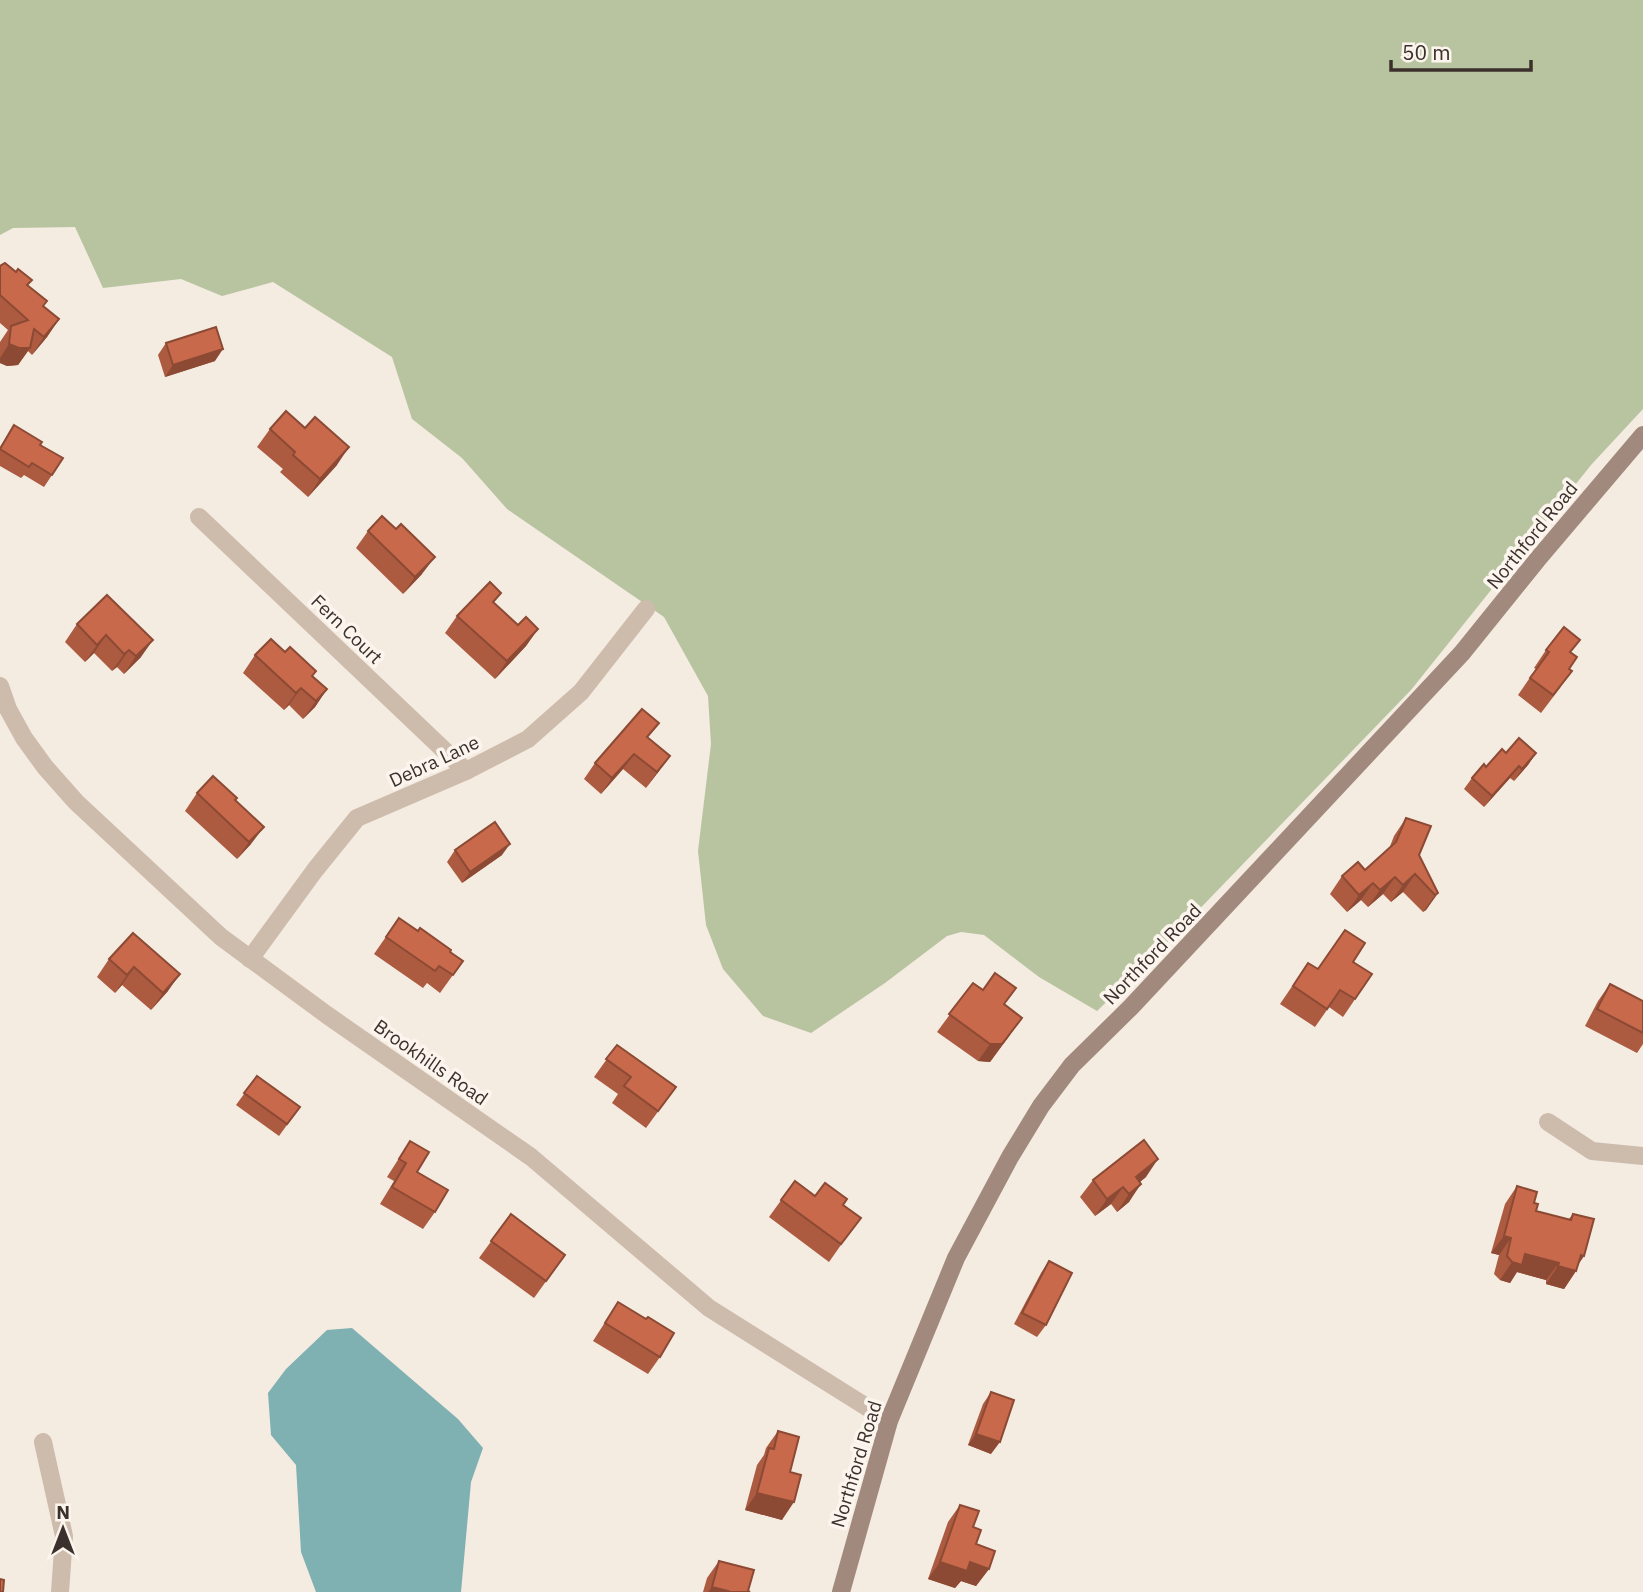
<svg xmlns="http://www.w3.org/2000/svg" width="1643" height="1592" font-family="'IBM Plex Sans',sans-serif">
  <rect width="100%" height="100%" fill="#f4ebe1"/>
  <polygon fill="#b8c4a0" points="0,0 1643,0 1643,409 1591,465 1411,690 1155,955 1097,1011 1039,977 984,935 961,932 947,936 885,983 811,1033 763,1016 723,969 706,925 698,851 711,744 708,696 664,617 507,509 462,458 412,419 392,357 273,282 222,296 181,279 103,288 75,227 13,228 0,235"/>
  <polygon fill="#7fb0b2" points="352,1328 458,1419 483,1448 471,1482 461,1592 316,1592 301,1552 296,1465 271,1435 268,1393 286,1369 327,1330"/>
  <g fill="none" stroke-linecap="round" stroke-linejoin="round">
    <g stroke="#cdbbac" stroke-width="18">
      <polyline points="199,517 466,771"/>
      <polyline points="0,686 8,709 24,738 45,767 76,802 221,937 327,1015 531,1157 709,1308 889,1421"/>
      <polyline points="250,959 315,870 357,818 466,771 528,739 581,692 646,609"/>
      <polyline points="1548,1122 1592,1151 1643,1156"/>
      <polyline points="43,1442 64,1536 60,1592"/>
    </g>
    <polyline stroke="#a18a7d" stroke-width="18" points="841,1592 889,1421 956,1258 1010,1157 1041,1106 1072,1065 1131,1007 1462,653 1537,560 1643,435"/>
  </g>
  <g fill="#ac5a40">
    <polygon points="0,266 28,286 43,306 59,319 47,337 32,355 28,351 18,365 7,366 0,363 0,342 8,330 0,323"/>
    <polygon points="166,343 215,361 165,377 158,355"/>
    <polygon points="14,425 40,445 52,475 44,487 24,475 21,478 0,466 0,447"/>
    <polygon points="270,429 337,465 308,497 280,472 283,469 257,447"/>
    <polygon points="368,531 422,574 403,594 356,548"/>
    <polygon points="107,595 141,657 124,674 117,667 112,671 94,653 85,662 65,642 77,624"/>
    <polygon points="494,603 518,625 538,629 526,646 495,679 445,633 457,616"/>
    <polygon points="1546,650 1571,653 1569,669 1560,688 1541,713 1518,695 1536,669 1534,668"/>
    <polygon points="255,655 313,676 327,689 315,707 303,719 289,705 284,710 243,673"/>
    <polygon points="649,738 659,771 646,788 623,769 601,794 584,779 595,763"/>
    <polygon points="1506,753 1536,753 1528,765 1514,781 1510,778 1484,807 1464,789 1472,778"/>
    <polygon points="197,793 236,800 251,844 237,859 185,811"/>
    <polygon points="1406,818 1419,855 1438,893 1426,910 1423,912 1403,892 1391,902 1383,894 1368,907 1361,900 1347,912 1330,894 1342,876 1365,870 1389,849 1394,836"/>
    <polygon points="455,850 502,855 462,883 447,862"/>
    <polygon points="399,918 463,961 440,993 427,983 423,988 374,954"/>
    <polygon points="133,933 168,991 151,1010 122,985 115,993 97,977 109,959"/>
    <polygon points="1353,962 1372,974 1343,1017 1329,1007 1315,1027 1280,1004 1308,963 1318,969"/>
    <polygon points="973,983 1004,1005 1010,1035 990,1062 978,1061 937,1032"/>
    <polygon points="1610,984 1643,1001 1643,1044 1637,1053 1585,1026 1598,1001"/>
    <polygon points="617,1045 676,1087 646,1128 612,1103 618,1094 594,1077"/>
    <polygon points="257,1076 300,1107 279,1136 236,1105"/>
    <polygon points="410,1141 417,1172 435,1212 423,1229 380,1204 394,1181 387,1177"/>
    <polygon points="1146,1177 1140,1182 1129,1202 1117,1212 1111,1204 1095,1216 1080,1197 1093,1180"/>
    <polygon points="795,1181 815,1196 843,1205 848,1235 829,1262 769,1217"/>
    <polygon points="1517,1186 1534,1203 1536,1211 1568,1220 1573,1214 1584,1256 1578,1264 1576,1271 1564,1289 1546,1284 1546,1280 1517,1272 1510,1283 1500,1280 1494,1274 1499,1255 1491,1253 1505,1204"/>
    <polygon points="511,1214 565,1255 534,1298 479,1258"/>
    <polygon points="1049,1261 1046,1325 1037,1337 1014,1324 1041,1273"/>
    <polygon points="618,1302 660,1357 648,1374 593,1341"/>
    <polygon points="991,1392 991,1454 968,1445 983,1404"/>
    <polygon points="778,1431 790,1472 782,1520 745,1510 757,1465 764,1455 766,1448"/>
    <polygon points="960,1505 976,1544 989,1569 976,1586 961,1581 955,1588 928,1579 948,1522"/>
    <polygon points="719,1561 748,1591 750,1592 703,1592 707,1578"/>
  </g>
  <g fill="#8c4a34">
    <polygon points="59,319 47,337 32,355 44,337"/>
    <polygon points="9,344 30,348 18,365 7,366 0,363 0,358"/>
    <polygon points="223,349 215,361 165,377 173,365"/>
    <polygon points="349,447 337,465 308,497 320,479"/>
    <polygon points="435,557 422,574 403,594 415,577"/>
    <polygon points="538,629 526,646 495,679 507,661"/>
    <polygon points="106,635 94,653 85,662 97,645"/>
    <polygon points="153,640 141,657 124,674 136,656"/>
    <polygon points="129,650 117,667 112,671 124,654"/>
    <polygon points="301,688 289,705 284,710 296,693"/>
    <polygon points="327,689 315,707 303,719 316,701"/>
    <polygon points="1536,753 1528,765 1514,781 1522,769"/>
    <polygon points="634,754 623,769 601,794 612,778"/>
    <polygon points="670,756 659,771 646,788 657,772"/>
    <polygon points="1519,766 1510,778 1484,807 1492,796"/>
    <polygon points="264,827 251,844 237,859 249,842"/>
    <polygon points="510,844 502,855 462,883 470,872"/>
    <polygon points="1415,874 1403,892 1391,902 1403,885"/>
    <polygon points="1395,877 1383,894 1368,907 1380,890"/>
    <polygon points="1373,883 1361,900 1347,912 1359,895"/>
    <polygon points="1438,893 1426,910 1423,912 1435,895"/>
    <polygon points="134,967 122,985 115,993 127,975"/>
    <polygon points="180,974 168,991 151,1010 163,993"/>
    <polygon points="1022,1018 990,1062 978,1061 990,1044"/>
    <polygon points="1158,1159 1146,1177 1127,1192 1136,1177"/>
    <polygon points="1141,1184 1129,1202 1117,1212 1129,1194"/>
    <polygon points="1123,1187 1111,1204 1095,1216 1107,1199"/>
    <polygon points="1504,1236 1511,1238 1499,1255 1491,1253"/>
    <polygon points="1525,1254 1559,1263 1546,1280 1517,1272 1510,1283 1500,1280 1512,1262"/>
    <polygon points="1581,1255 1584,1256 1574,1271 1576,1271 1564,1289 1546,1284 1558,1266"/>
    <polygon points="976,1434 1000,1442 991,1454 968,1445"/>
    <polygon points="757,1493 794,1502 782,1520 745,1510"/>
    <polygon points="940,1562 970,1562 989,1569 976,1586 961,1581 955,1588 928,1579"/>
    <polygon points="712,1587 728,1591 727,1592 708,1592"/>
  </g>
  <g fill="#c8694b" stroke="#8c4a34" stroke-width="2">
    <polygon points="5,263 16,272 18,269 32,280 27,285 47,301 43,306 59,319 44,337 34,329 30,348 19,348 9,344 11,326 28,320 0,295 0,266"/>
    <polygon points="216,327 223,349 173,365 166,343"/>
    <polygon points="286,411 305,428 315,417 349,447 320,479 293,455 295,452 270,429"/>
    <polygon points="14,425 42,442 40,445 63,458 52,475 32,463 29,467 0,449"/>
    <polygon points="382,516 396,529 401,524 435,557 415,577 368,531"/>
    <polygon points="490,582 501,593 493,602 518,625 526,617 538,629 507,661 457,616"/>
    <polygon points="107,595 153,640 136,656 129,650 124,654 106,635 97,645 77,624"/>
    <polygon points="1564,627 1580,640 1570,652 1577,657 1569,669 1572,671 1553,695 1530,678 1549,652 1546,650"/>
    <polygon points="271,639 285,652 290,647 316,671 312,676 327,689 316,701 301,688 296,693 255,655"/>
    <polygon points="642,709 659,723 647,737 670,756 657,772 634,754 612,778 595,763"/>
    <polygon points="1519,738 1536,753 1522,769 1519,766 1492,796 1472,778 1484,764 1486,767 1502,749 1506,753"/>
    <polygon points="213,776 237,798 235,800 264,827 249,842 197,793"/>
    <polygon points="1406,818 1431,826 1419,855 1438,893 1435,895 1415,874 1403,885 1395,877 1380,890 1373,883 1359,895 1342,876 1358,862 1365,870 1396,842"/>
    <polygon points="495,822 510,844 470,872 455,850"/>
    <polygon points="399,918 418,931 420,928 451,950 450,952 463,961 453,975 439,966 435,971 386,937"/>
    <polygon points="1345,930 1365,943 1353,962 1372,974 1355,999 1340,990 1327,1009 1293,986 1308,963 1318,969"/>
    <polygon points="133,933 180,974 163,993 134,967 127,975 109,959"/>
    <polygon points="995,973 1016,988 1004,1004 1022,1018 1002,1044 990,1044 949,1014 973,983 983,990"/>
    <polygon points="1610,984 1643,1001 1643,1033 1597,1009"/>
    <polygon points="617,1045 676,1087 658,1111 624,1086 631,1077 606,1059"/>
    <polygon points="257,1076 300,1107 287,1124 244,1093"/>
    <polygon points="1144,1140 1158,1159 1136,1177 1141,1184 1129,1194 1123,1187 1107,1199 1093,1180"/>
    <polygon points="410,1141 429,1152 417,1172 448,1190 435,1212 392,1187 406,1163 399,1159"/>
    <polygon points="795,1181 815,1196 825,1183 847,1199 843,1205 861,1218 841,1244 781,1200"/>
    <polygon points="1517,1186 1537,1192 1534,1203 1538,1204 1536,1211 1571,1220 1573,1214 1594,1219 1584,1256 1581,1255 1576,1271 1558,1266 1559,1263 1525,1254 1522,1265 1512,1262 1507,1256 1511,1238 1504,1236"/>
    <polygon points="511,1214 565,1255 546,1281 491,1241"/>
    <polygon points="1049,1261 1072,1273 1046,1325 1022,1313"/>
    <polygon points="618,1302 646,1319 648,1317 674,1333 660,1357 605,1323"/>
    <polygon points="991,1392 1014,1400 1000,1442 976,1434"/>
    <polygon points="778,1431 799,1437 790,1472 801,1475 794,1502 757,1493 769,1448 774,1449"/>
    <polygon points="960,1505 979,1511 973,1527 981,1530 976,1544 995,1551 989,1569 970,1562 967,1571 940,1562"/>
    <polygon points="719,1561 754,1570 748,1591 750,1592 727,1592 728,1591 712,1587"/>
    <polygon points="0,1579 4,1580 3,1592 0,1592"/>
  </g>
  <g text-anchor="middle" stroke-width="7" stroke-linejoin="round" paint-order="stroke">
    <g font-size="19" fill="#3b302b" stroke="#fbf5ee">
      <text transform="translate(1532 535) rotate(-51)" y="7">Northford Road</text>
      <text transform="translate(347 629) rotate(44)" y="7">Fern Court</text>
      <text transform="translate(434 761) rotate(-25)" y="7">Debra Lane</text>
      <text transform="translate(1152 954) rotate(-46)" y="7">Northford Road</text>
      <text transform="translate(431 1062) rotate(35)" y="7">Brookhills Road</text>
      <text transform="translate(856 1464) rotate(-73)" y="7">Northford Road</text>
    </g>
  </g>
  <g transform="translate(63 1529)" stroke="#fbf5ee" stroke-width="5" paint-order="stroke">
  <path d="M0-5L12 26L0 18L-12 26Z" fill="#3b302b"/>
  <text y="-10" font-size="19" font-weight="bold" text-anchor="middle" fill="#3b302b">N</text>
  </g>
  <path d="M1391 60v10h140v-10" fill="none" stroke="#3b302b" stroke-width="3.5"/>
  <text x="1402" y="60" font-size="21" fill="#3b302b" stroke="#fbf5ee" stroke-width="5" paint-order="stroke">50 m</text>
</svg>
